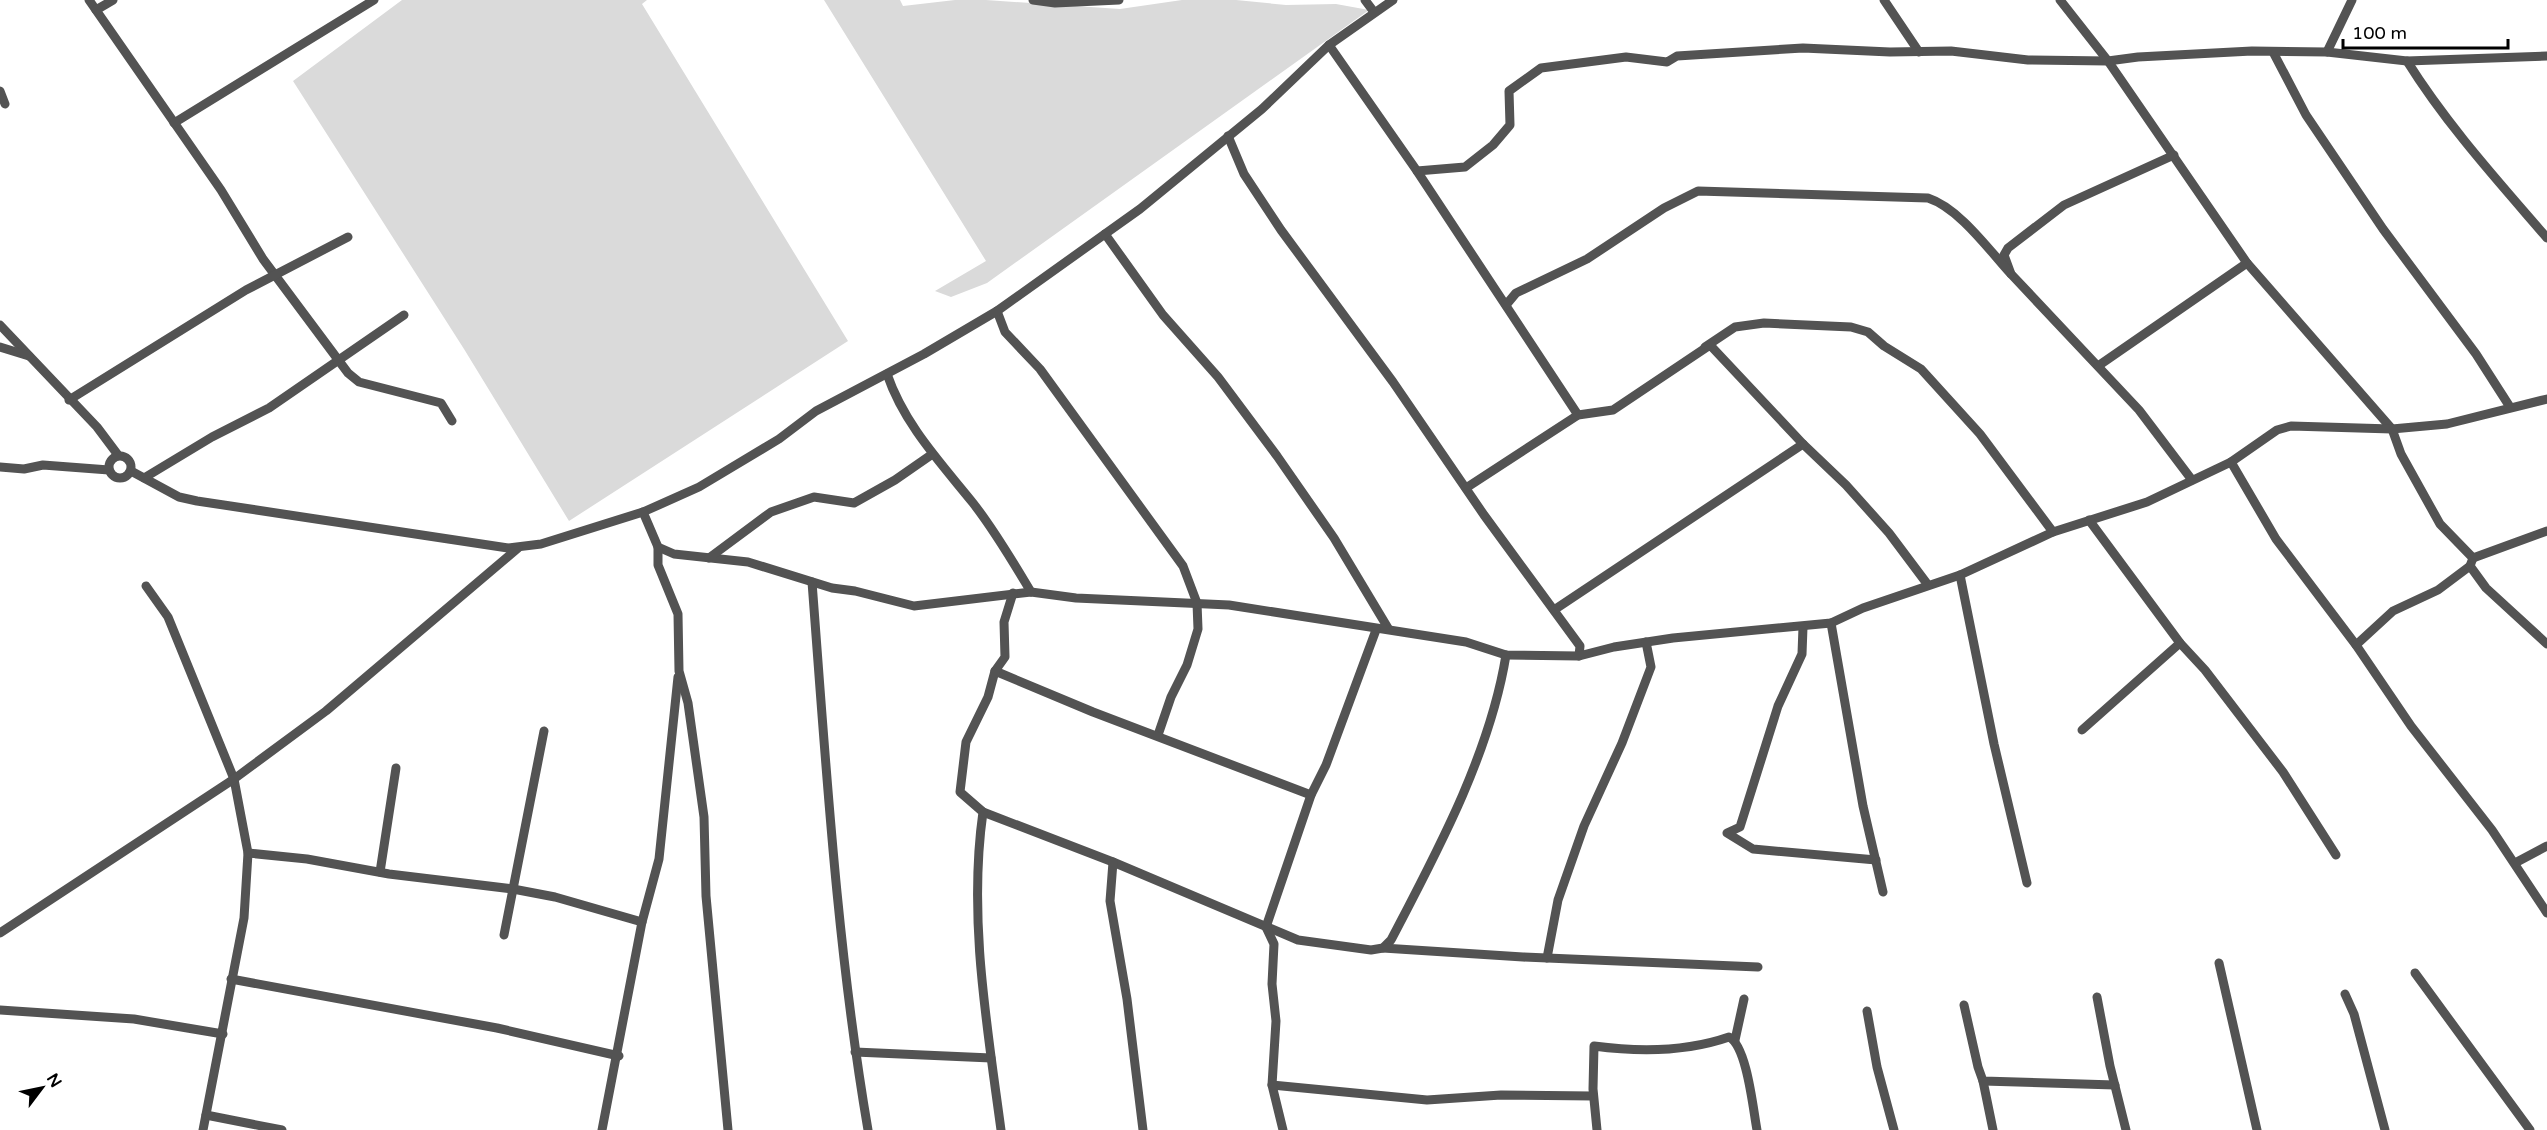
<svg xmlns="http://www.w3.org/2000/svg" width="2547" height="1130" font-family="'Varela Round',sans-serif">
  <rect width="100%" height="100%" fill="#fff"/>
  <g fill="#dadada">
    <polygon points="402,0 647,0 642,4 848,341 569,521 464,349 293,81"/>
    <polygon points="824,0 900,0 903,6 955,0 986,0 1120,9 1182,0 1236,0 1286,5 1336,4 1369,10 987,283 951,297 935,291 986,261"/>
  </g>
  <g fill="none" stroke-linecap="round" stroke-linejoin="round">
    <g stroke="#535353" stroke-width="9">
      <polyline points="89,0 221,190 263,259 348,373 359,382 441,403 452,421"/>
      <polyline points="1033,0 1055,3 1119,0"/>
      <polyline points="1365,0 1374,12"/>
      <polyline points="1884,0 1919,52"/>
      <polyline points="2060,0 2108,61 2247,263 2392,429 2401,454 2440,524 2473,558 2470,566 2486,588 2547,644"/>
      <polyline points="96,10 113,0"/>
      <polyline points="1329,45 1417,171 1578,415"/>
      <polyline points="2273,52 2306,115 2383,229 2476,354 2510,407"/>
      <polyline points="2327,52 2352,0"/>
      <path d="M 2407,61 C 2447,125 2498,181 2547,238"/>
      <polyline points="0,91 5,104"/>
      <polyline points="174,123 374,0"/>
      <polyline points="1228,136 1244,174 1281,230 1393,382 1484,515 1580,646 1579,656"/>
      <polyline points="2174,155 2064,205 2008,248 2004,255 2011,274 2139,410 2192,480"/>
      <polyline points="1417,171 1465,167 1493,145 1510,125 1509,91 1541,68 1626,57 1667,62 1677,56 1803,48 1890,52 1951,51 2028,60 2108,61 2138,57 2252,51 2327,52 2407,61 2547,56"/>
      <polyline points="1105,234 1163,315 1218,377 1277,456 1334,538 1388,628"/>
      <path d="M 1506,305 L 1516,293 L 1587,259 L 1664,208 L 1698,191 L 1928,198 C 1959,208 1989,250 2011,274"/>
      <polyline points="997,311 1005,332 1040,369 1183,566 1197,603 1198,629 1187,665 1171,697 1158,735"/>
      <polyline points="0,325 97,427 118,455"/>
      <polyline points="0,347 29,356"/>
      <polyline points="1705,347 1735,327 1764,323 1851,327 1868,332 1884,346 1921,369 1980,434 2053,532"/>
      <polyline points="2098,366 2247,263"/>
      <path d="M 887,374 C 904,424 940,462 973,503 C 995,531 1013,562 1031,592"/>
      <polyline points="69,400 246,290 348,237"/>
      <circle cx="120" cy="467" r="11"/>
      <polyline points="2231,462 2276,539 2356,645 2411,726 2492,830 2547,913"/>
      <polyline points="0,467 24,469 43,465 109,470"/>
      <polyline points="131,471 179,497 197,501 508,548 541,544 643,512 699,487 779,439 816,411 924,354 997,311 1140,209 1262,109 1329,45 1393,0"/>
      <polyline points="144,478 212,437 269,408 404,315"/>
      <polyline points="1466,488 1578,415 1613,410 1710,345 1803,444 1846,485 1889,533 1928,585"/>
      <polyline points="643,512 658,547 674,554 748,562 832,588 855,591 914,606 1031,592 1076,598 1229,605 1466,642 1506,655 1579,656 1614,647 1673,638 1831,623 1863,608 1960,575 2053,532 2147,502 2231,462 2277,430 2291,426 2392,429 2447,424 2547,399"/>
      <polyline points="2089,520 2180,643 2205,670 2283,772 2336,855"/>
      <polyline points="658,547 658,565 678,614 679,671 688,703 704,817 706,896 728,1130"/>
      <polyline points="709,558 771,512 814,497 854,503 895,480 931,455"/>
      <polyline points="2473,558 2547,531"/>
      <polyline points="1960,575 1994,744 2027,883"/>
      <path d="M 812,582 C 826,765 837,949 868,1130"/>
      <polyline points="146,586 168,617 234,779 248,853 244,918 203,1130"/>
      <polyline points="1554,610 1803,444"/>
      <polyline points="1831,623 1863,806 1883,892"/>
      <polyline points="1803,627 1802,654 1778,706 1740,827 1727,833 1753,849 1876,860"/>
      <polyline points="2356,645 2393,611 2438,590 2470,566"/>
      <polyline points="995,671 1093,712 1311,795"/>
      <polyline points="2082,730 2180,643"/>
      <path d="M 983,812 L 1113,862 L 1298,940 L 1371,950 L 1383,948 L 1391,940 C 1437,852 1490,754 1506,655"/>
      <polyline points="248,853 307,859 389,874 513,889 555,897 642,922"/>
      <polyline points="1113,862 1110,901 1127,999 1143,1130"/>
      <polyline points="2515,863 2547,846"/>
      <polyline points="380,872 396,768"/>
      <polyline points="0,933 234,779 326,711 518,548"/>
      <polyline points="504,935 544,731"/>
      <polyline points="1383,948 1523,957 1758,967"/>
      <polyline points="1547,958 1558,900 1584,826 1622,743 1651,667 1646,642"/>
      <polyline points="2219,963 2257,1130"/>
      <polyline points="2415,973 2530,1130"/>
      <polyline points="231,979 497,1028 619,1056"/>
      <polyline points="2345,994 2354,1014 2385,1130"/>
      <polyline points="2097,997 2110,1066 2126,1130"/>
      <polyline points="1964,1005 1978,1067 1983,1081 2115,1085"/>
      <polyline points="0,1010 134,1019 223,1034"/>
      <polyline points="1867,1011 1877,1067 1894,1130"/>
      <polyline points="1735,1040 1744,999"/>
      <polyline points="855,1052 991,1058"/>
      <polyline points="1983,1081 1993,1130"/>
      <polyline points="1272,1085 1427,1100 1501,1095 1593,1096"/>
      <polyline points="206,1115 282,1130"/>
      <polyline points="602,1130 642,922 659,859 678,677"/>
      <path d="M 1001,1130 C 987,1025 968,917 983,812 L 960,792 L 966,742 L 988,697 L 995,671 L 1005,657 L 1004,622 L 1013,593"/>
      <polyline points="1283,1130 1272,1085 1276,1021 1272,984 1274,944 1266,927 1311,795 1326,765 1376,630"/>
      <path d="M 1597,1130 L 1593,1089 L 1594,1046 C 1639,1052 1686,1052 1729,1037 C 1747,1046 1753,1109 1757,1130"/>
    </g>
  </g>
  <g transform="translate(42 1088) rotate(58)" stroke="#ffffff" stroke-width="4.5" paint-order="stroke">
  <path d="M0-4.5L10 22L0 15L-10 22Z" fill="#000000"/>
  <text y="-9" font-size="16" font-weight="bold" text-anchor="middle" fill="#000000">N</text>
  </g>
  <path d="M2343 39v9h165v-9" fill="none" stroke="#000000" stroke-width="3"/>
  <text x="2352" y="39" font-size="18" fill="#000000" stroke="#ffffff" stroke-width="4.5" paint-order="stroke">100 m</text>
</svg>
